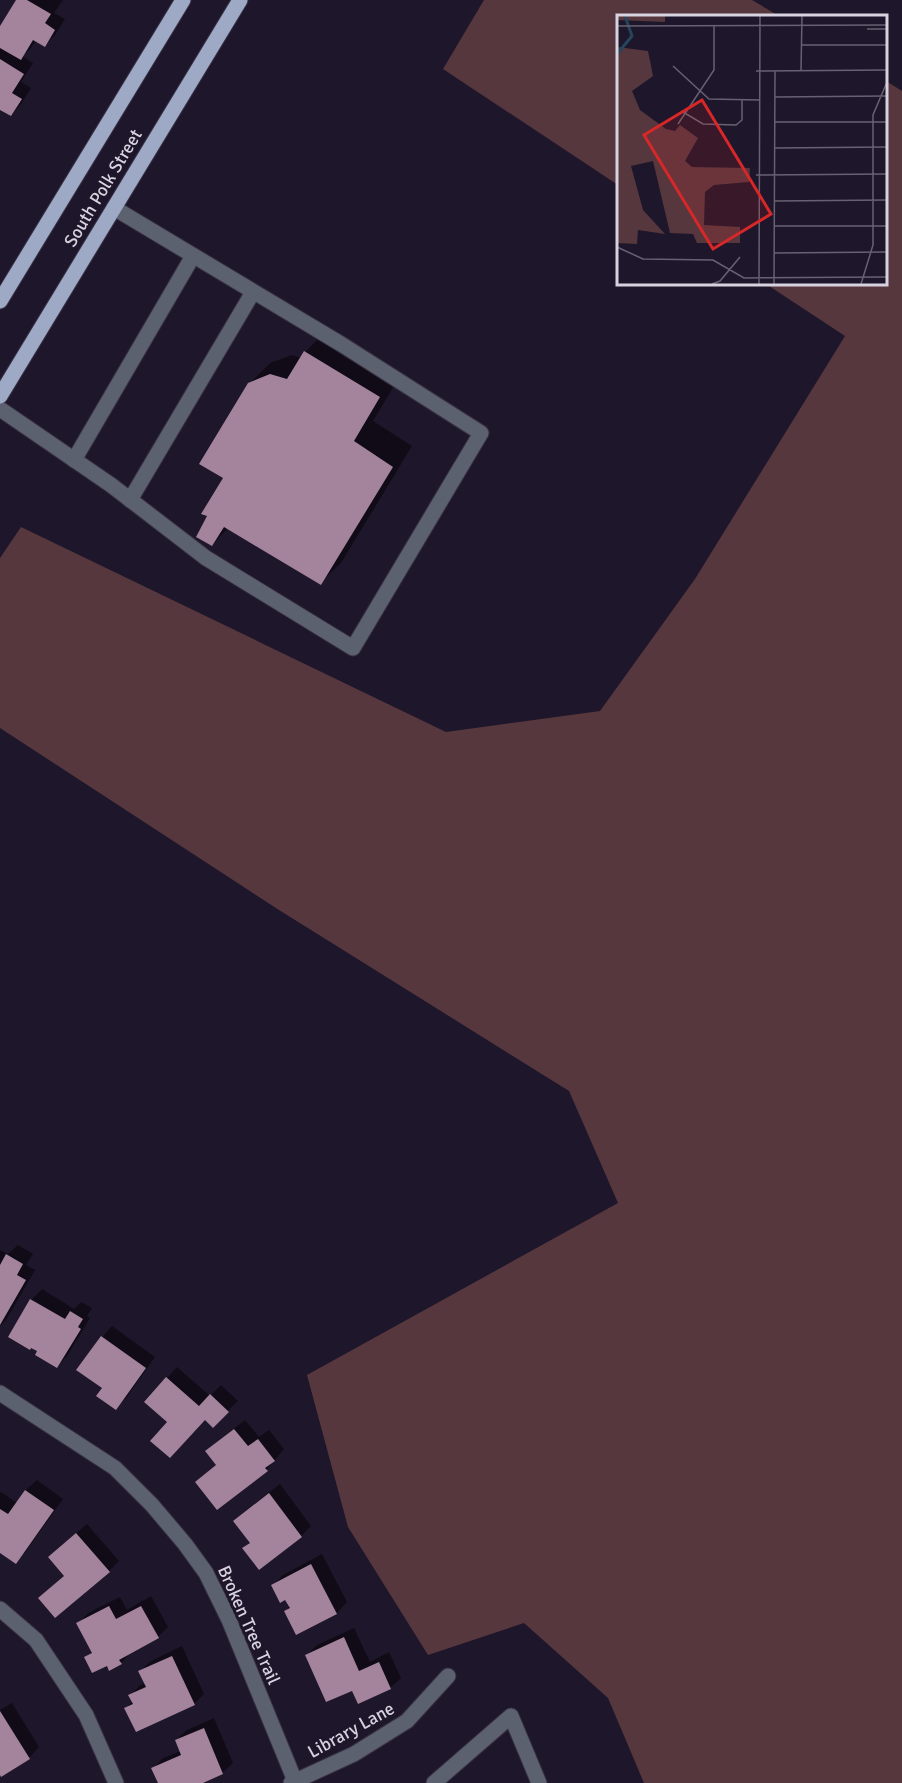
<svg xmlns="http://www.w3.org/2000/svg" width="902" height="1783" font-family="Signika,sans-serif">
  <rect width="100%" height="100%" fill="#1e162a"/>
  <g fill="#57373e">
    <polygon points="484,0 752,0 779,16 618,16 618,185 443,69"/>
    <polygon points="886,81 902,91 902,1783 644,1783 608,1698 524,1623 428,1655 348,1527 307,1375 618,1203 569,1091 279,910 0,728 0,558 21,527 446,732 600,711 695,579 845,336 766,284 886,284"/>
  </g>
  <g fill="#0007">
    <polygon points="18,0 63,0 54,13 65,19 55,35 45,45 36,40 31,48 22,56 33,63 21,82 31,88 21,104 11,115 0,108 0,29"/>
    <polygon points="325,332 400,376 373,421 412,446 341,563 320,583 228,528 212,545 225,478 249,384 270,363 292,355 302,358 305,352"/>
    <polygon points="18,1245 33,1254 26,1265 35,1270 6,1320 0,1326 0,1250 8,1254"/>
    <polygon points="42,1289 74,1309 81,1302 92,1308 87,1316 90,1318 67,1356 57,1367 39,1350 10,1336 31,1300"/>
    <polygon points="112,1326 155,1357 126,1398 116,1408 104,1388 78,1370 102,1337"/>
    <polygon points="177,1367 210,1396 221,1385 238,1401 213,1425 205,1418 169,1422 146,1402"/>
    <polygon points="245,1420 259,1437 269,1430 284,1449 267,1469 217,1508 197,1482 217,1464 207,1451 218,1441"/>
    <polygon points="37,1480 63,1499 26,1551 15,1562 0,1551 0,1493 1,1492 17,1503 26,1490"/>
    <polygon points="280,1484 311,1526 301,1536 244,1549 251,1542 235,1521 245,1511"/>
    <polygon points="87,1524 119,1561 109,1571 66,1575 60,1547"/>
    <polygon points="322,1554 347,1602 337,1613 297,1633 286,1611 290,1606 273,1585 283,1575"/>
    <polygon points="151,1596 168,1627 158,1637 131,1652 121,1663 107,1664 86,1658 93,1651 78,1624 88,1613 120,1597 127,1610"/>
    <polygon points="354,1628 370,1662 389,1652 401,1678 390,1688 352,1689 307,1655 317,1645"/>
    <polygon points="182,1646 204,1694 194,1704 126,1708 133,1701 130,1696 140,1685 146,1683 140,1671 151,1661"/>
    <polygon points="12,1703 39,1747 29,1758 0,1772 0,1710"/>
    <polygon points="214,1718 233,1763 222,1773 199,1783 159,1783 153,1768 163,1758 181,1751 176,1740 187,1730"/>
  </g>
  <g fill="#a4849c">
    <polygon points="16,0 27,0 51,14 45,23 55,30 45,47 33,40 21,60 0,48 0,26"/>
    <polygon points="0,59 24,74 12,93 22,99 11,116 0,110"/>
    <polygon points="304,351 380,397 354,441 393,467 321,585 224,527 212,546 196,537 207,516 201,514 223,478 199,464 248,383 270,374 287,379"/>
    <polygon points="6,1254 23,1264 17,1275 26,1280 0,1325 0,1265"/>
    <polygon points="30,1299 65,1319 70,1311 83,1319 78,1327 81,1329 57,1368 35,1355 37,1351 31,1348 30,1350 8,1337"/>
    <polygon points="101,1336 146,1368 116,1410 96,1396 102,1388 76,1370"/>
    <polygon points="166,1377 199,1406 210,1394 229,1412 213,1428 205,1420 170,1458 150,1441 167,1422 144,1402"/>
    <polygon points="234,1429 248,1446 258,1439 275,1461 265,1468 268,1471 217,1510 195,1482 216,1465 205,1451"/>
    <polygon points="25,1490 54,1510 16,1564 0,1553 0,1509 8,1514"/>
    <polygon points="269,1493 302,1537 259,1570 242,1548 250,1543 233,1521"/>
    <polygon points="76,1533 110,1572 55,1618 38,1598 64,1576 48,1557"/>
    <polygon points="311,1564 337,1614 296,1635 284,1611 290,1608 285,1600 280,1603 271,1585"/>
    <polygon points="109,1606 116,1619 141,1606 159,1638 119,1660 122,1664 109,1671 107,1666 92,1673 84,1657 92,1653 76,1623"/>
    <polygon points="344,1637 359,1671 379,1662 391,1689 358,1704 352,1691 326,1702 305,1655"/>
    <polygon points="172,1656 195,1705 136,1732 124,1708 133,1704 128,1695 146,1687 138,1671"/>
    <polygon points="0,1711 30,1759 1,1777 0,1775"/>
    <polygon points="204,1728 223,1774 203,1783 158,1783 151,1768 181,1755 175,1740"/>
  </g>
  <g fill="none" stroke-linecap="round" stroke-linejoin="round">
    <defs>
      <g id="minor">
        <polyline points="0,409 111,485 206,558 353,648 481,433 341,344 114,208"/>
        <polyline points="74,460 193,256"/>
        <polyline points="130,500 253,292"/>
        <polyline points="0,1393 115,1468 152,1505 185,1544 206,1573 229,1620 295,1781"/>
        <polyline points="0,1609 36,1640 86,1715 116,1783"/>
        <polyline points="291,1783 354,1754 407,1721 448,1676"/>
        <polyline points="434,1783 511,1716 539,1783"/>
      </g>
      <g id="major">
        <polyline points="0,301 183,0"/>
        <polyline points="0,396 240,0"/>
      </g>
    </defs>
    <use href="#minor" stroke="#383043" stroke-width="17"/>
    <use href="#major" stroke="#383043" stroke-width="17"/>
    <use href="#minor" stroke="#5c616f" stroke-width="15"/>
    <use href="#major" stroke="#9ea9c6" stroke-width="15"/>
  </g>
  <g text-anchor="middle" stroke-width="6" stroke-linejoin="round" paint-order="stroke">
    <g font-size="18" fill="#d7d2e0" stroke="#1e162a">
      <text transform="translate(103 188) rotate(-59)" y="6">South Polk Street</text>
      <text transform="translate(249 1625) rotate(66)" y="6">Broken Tree Trail</text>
      <text transform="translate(351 1730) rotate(-29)" y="6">Library Lane</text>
    </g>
  </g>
  <g transform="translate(617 15)">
    <rect width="270" height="270" fill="#1e162a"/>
    <path d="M 0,1 L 48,1 L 48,7 L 0,5 ZM 0,32 L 31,36 L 36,61 L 15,76 L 23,95 L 49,114 L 58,116 L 63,110 L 81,123 L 68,146 L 75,152 L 133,153 L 132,167 L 97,170 L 88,177 L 87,210 L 123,212 L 123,228 L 80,228 L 76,219 L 53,218 L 36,146 L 14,151 L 26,195 L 48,219 L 21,215 L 20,229 L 0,228 Z" fill="#57373e"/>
    <path fill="none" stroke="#25455a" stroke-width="3" d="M 0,39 L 15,21 L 8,1"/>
    <path fill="none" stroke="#686173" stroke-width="1.5" d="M 0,11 L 270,10M 250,14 L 270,14M 185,30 L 270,30M 56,51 L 92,84 L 143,85M 184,55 L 185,1M 139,56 L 270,55M 158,82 L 270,81M 66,97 L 86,109 L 119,110 L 125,105 L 125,85M 157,107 L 270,107M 61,109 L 97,55 L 97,11M 157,133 L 270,132M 139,160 L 270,159M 157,186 L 270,185M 157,211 L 270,211M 0,232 L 26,244 L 96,245 L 127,263 L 270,262M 157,238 L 270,237M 95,269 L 103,266 L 123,242M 142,269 L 143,1M 157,269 L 158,56M 244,269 L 256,230 L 256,100 L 270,67"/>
    <path fill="#d62828" fill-opacity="0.15" stroke="#d62828" stroke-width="3" d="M 85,85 L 154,199 L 96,234 L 27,120 Z"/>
    <rect width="270" height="270" fill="none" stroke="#d7d2e0" stroke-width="3"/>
  </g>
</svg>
